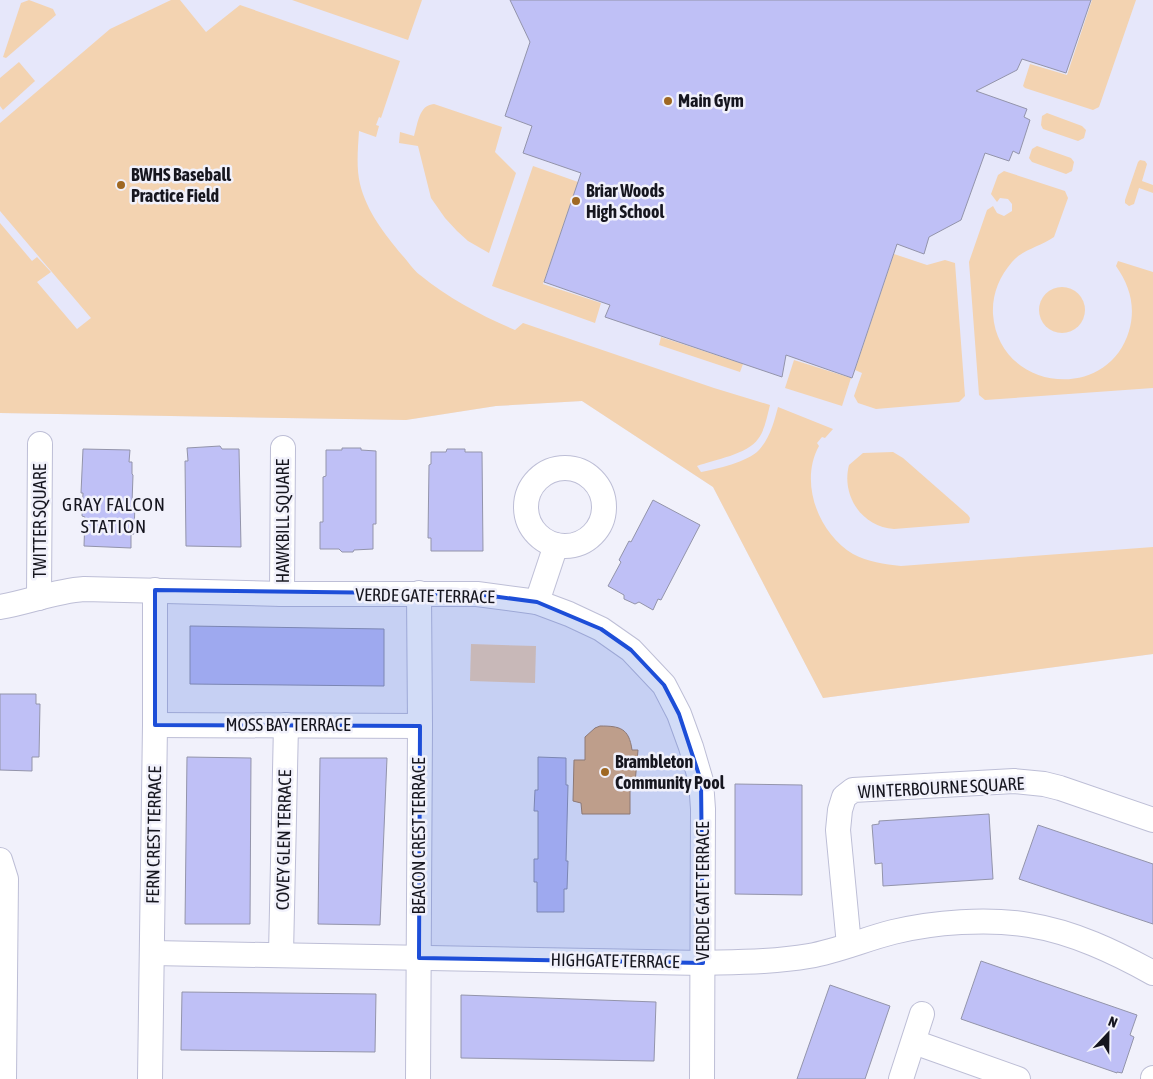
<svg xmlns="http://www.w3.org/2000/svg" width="1153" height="1079" font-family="'Asap Condensed',sans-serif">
  <rect width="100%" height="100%" fill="#f1f1fb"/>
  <polygon fill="#e6e7fa" points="0,0 1153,0 1153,654 823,698 713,487 582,401 496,406 406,420 0,413"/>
  <g fill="#f3d3b1">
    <polygon points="29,0 53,9 56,15 6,58 3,57 21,3"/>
    <path d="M 171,0 L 180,0 L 206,32 L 240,5 L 400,61 L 381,118 L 379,117 L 376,125 L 379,126 L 376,137 L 359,131 C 358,148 356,167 360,184 C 367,212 384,233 402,255 C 408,261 413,270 420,275 C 448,298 482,316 515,330 L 523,323 L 714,388 L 770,405 C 767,416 765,430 758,439 C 748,454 714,460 697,466 L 701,472 C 716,469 748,462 759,450 C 770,438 774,422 778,407 L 833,429 L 825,438 L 822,437 L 817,443 L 819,446 C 799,482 818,533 853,554 C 868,562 884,564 901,566 L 1153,547 L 1153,654 L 823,698 L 713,487 L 582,401 L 496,406 L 406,420 L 0,413 L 0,223 L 32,261 L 37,257 L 51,272 L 37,282 L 77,329 L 91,318 L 0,211 L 0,123 L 110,29 Z"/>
    <polygon points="292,0 422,0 408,40"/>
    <polygon points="1092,0 1136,0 1099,107 1093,110 1025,88 1023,86 1030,64 1067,75"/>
    <polygon points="19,62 35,81 3,110 0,106 0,78"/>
    <path d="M 434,104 L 502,127 L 495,152 L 516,173 L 489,253 L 468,241 L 457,231 L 445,218 L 431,198 L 418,146 L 399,143 L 400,132 L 414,136 C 418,123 419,105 434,104 Z"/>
    <polygon points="1047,113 1082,126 1086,130 1084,138 1078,141 1043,129 1041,125 1042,116"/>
    <polygon points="1037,146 1071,158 1074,162 1072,171 1066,174 1032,162 1029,158 1032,149"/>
    <polygon points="1140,160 1145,161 1147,164 1142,181 1153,185 1153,193 1139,188 1134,204 1129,206 1125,203 1125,200 1138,162"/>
    <polygon points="533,166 578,182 543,284 601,303 595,323 492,286"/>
    <path d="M 1004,171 L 1065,191 L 1068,198 L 1054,237 C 1040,247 1023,249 1012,262 C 999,277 992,295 993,314 C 998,391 1107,404 1129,331 C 1136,307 1130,286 1116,266 L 1118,261 L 1153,272 L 1153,388 L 985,400 L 979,395 L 969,262 L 987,210 L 993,206 L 997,213 L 1004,216 L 1012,211 L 1012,204 L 1008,199 L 1000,198 L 997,202 L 991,194 L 998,175 Z"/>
    <polygon points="894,254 927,265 945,260 955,263 965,396 959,402 876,409 858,403 854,396 862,373 855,370"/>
    <circle cx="1062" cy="310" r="23"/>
    <polygon points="661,337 743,364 740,372 659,345"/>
    <polygon points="794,360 851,378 842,406 785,388"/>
    <path d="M 893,452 L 903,458 L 968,515 L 970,518 L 969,523 L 894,529 C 862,527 841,496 849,465 L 863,453 Z"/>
    <polygon points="471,644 536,646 535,683 470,681"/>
  </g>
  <path fill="#e6b279" stroke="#a8835e" d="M 600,726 C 620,726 629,728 632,750 L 638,750 L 635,783 L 630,785 L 630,814 L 582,814 L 581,803 L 573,801 L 574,760 L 585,760 L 585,737 L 595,728 Z"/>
  <g fill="#bfc0f6" stroke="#9394aa">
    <polygon points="510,0 1091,0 1066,73 1022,59 1017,70 976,91 1027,109 1024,117 1030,120 1019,154 1013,151 1009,161 985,153 961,220 929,237 924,254 897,244 852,378 786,355 782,377 605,317 610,305 544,282 581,173 523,153 532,126 505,116 530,42"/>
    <polygon points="220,446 222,449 239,449 241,547 186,546 185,461 188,461 187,448"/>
    <polygon points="342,448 361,448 361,450 376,451 376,524 373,524 373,549 354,550 353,552 342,552 339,549 320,549 320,522 323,522 323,477 326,476 326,450 342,450"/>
    <polygon points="83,449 130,450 129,462 132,462 132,474 133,475 132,503 135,503 134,534 131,534 131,548 84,546 85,517 82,516 83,493 81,493"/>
    <polygon points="447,449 465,449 465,452 482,452 483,551 431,551 431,538 428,538 429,465 431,464 431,452 446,452"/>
    <polygon points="653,500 700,525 661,600 658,599 653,610 639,602 635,604 624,599 624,595 608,586 621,562 619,560 629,541 631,542"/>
    <polygon points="190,626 384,629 384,686 190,684"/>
    <polygon points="0,694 36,694 36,704 40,704 39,757 32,757 32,771 0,770"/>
    <polygon points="187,757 251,758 250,924 185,924"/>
    <polygon points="538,757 566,758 566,785 568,785 566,861 568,861 567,889 564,889 564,912 537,912 537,882 534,882 534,859 538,859 538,811 534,811 535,790 538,790"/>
    <polygon points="320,758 387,758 380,925 318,924"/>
    <polygon points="735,784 802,785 802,895 735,894"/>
    <polygon points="989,814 993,879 883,886 882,863 875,864 872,825 879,824 879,821"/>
    <polygon points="1038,825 1153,864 1153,924 1019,879"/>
    <polygon points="981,961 1137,1015 1130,1035 1134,1037 1122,1073 1117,1072 1117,1073 961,1019"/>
    <polygon points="830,985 890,1006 865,1079 797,1079"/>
    <polygon points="182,992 376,994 375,1052 181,1050"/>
    <polygon points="461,995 656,1002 654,1061 461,1058"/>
  </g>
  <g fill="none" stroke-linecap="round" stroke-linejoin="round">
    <defs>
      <g id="minor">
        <circle cx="565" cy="507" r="39"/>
        <polyline points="282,594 283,448"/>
        <polyline points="39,598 40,444"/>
        <polyline points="537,602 556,545"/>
        <path d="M 0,607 C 29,602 55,591 84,589 L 282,594 L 477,594 L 537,602 L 569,614 L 601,629 L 631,650 L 664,685 L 679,714 L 691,747 L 701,781 L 703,809 L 702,1079"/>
        <polyline points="155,725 420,726"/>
        <polyline points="0,860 6,879 4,1079"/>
        <polyline points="849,945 838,830 840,810 844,797 853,790 1014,781 1044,784 1060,788 1153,820"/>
        <path d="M 152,953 L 703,963 C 738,962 774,962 809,956 C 838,951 865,939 893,932 C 934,922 988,918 1029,925 C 1073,932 1115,952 1153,973"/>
        <polyline points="281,954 286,725"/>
        <polyline points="914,1042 1018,1079"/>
        <polyline points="150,1079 155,725 155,590"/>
        <polyline points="418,1079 420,726 419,593"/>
        <polyline points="901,1079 922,1014"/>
        <polyline points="1153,1079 1153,1078"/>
      </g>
    </defs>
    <use href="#minor" stroke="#bdbed6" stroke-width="26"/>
    <use href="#minor" stroke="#fff" stroke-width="24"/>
  </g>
  <path fill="#1d4ed8" fill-opacity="0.2" stroke="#1d4ed8" stroke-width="4" stroke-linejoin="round" d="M 155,590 L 477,594 L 537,602 L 601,629 L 631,650 L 664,685 L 679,714 L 701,781 L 703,963 L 419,958 L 420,726 L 155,725 Z"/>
  <g fill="#9f6823" stroke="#f1f1fb" stroke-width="2">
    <circle cx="668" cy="101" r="5"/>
    <circle cx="121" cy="185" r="5"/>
    <circle cx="576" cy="201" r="5"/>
    <circle cx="605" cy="772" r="5"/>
  </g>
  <g text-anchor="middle" stroke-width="5" stroke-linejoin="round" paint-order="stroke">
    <g font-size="18" font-weight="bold" fill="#16161f" stroke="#f1f1fb" text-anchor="start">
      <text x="678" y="107">Main Gym</text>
      <text x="131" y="181">BWHS Baseball<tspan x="131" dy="21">Practice Field</tspan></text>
      <text x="586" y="197">Briar Woods<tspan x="586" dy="21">High School</tspan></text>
      <text x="615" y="768">Brambleton<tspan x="615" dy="21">Community Pool</tspan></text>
    </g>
    <g font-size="18" fill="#16161f" stroke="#f1f1fb">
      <text transform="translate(40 521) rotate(-90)" y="6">TWITTER SQUARE</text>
      <text transform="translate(283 521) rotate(-90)" y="6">HAWKBILL SQUARE</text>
      <text transform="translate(425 596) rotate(1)" y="6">VERDE GATE TERRACE</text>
      <text x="288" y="731">MOSS BAY TERRACE</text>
      <text transform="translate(941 788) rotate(-3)" y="6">WINTERBOURNE SQUARE</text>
      <text transform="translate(154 835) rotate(-89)" y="6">FERN CREST TERRACE</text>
      <text transform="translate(419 836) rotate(-90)" y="6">BEACON CREST TERRACE</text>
      <text transform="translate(284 840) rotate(-89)" y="6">COVEY GLEN TERRACE</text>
      <text transform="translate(703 891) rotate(-90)" y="6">VERDE GATE TERRACE</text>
      <text transform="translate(615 961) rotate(1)" y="6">HIGHGATE TERRACE</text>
    </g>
    <g font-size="19" letter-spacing="1" fill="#16161f" stroke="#f1f1fb">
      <text x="114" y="511">GRAY FALCON<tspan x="114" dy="22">STATION</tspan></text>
    </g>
  </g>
  <g transform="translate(1108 1034) rotate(22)" stroke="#f1f1fb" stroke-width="4" paint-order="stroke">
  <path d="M0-4L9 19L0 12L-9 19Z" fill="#16161f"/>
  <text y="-8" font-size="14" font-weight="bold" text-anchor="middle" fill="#16161f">N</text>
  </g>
</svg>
